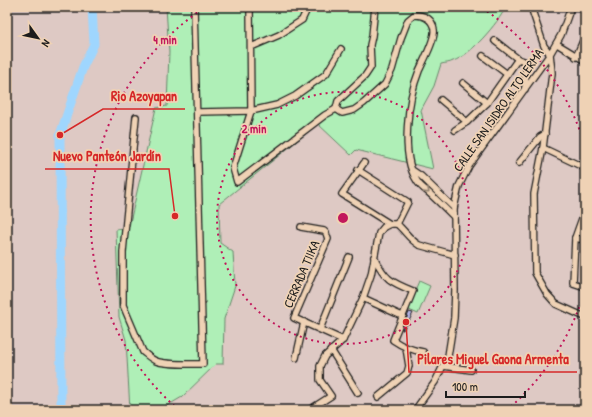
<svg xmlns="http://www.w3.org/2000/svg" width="592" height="417" font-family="'Patrick Hand',sans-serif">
  <rect width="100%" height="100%" fill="#dec9c4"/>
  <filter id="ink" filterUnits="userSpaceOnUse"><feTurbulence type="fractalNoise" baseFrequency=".025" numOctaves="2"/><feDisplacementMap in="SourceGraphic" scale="8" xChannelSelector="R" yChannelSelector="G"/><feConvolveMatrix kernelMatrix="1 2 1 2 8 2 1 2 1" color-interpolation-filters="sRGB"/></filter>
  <g filter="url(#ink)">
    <g fill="#afefb7" stroke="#66866a">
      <path d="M 166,7 L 506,7 C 498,23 470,56 453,61 C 450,63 445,63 441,64 L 434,86 L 421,110 L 433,169 L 356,150 L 351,155 L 318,124 L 219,204 L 220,243 L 233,252 L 235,286 L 224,319 L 223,364 L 216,364 L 182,397 L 160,410 L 130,410 L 126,340 L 119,317 L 116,229 L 129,227 L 156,108 L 167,106 L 169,52 Z"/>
      <polygon points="419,281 430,286 418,314 407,309"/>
    </g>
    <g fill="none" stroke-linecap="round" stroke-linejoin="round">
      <polyline stroke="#9fd6fe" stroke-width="9" points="61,410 60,135 83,67 94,44 92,7"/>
    </g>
    <polygon fill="#b7b5e7" stroke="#1c1c1c" points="409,312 413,313 407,325 406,325 403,330 402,330"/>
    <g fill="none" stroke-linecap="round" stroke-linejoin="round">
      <defs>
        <g id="minor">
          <polyline points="250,7 251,111 233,168 237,182 325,115 336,109"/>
          <path d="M 375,7 L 372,36 L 370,45 L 371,67 L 365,76 L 338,101 L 336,109 L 342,113 L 354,110 L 364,103 L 385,84 L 392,70 L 401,38 L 408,20 L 414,15 C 423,15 432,18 434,29 C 436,38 423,62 419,71 C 408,98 400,156 417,181 C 419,185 424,189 428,192 C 437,200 446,209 454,217"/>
          <polyline points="531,7 544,46 550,54 552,73 543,148 534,194 535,273 547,294 556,304 585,317"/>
          <polyline points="495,41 518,59 524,61 526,65 525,89"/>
          <polyline points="557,44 585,61"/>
          <polyline points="251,47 279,35 302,20 308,7"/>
          <polyline points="483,56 507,74"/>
          <polyline points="576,57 585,36"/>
          <polyline points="463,83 487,103"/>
          <polyline points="441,100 467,122"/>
          <polyline points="197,112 251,111 277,105 295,96 326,74 341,49"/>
          <path d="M 136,117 L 123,252 L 123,305 L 143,352 C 147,355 151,359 156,361 C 166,365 190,364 203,364 L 194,7"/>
          <polyline points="455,130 467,122 487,103 518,59"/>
          <polyline points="543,148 585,168"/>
          <polyline points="364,163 342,194 390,224"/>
          <polyline points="519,163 540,137 545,134"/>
          <polyline points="358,170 408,202 397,224"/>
          <polyline points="412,170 421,176 454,208"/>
          <polyline points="585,210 575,238 573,283 585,287"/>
          <path d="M 397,224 C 405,231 410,240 419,245 L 455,255"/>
          <polyline points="301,227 324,231 326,233 328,239 294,318 343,340"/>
          <polyline points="575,238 585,240"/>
          <path d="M 374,257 C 385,279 390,282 413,291 L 393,340 C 403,347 411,350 423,352"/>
          <polyline points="363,298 402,316"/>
          <polyline points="320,329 349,257"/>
          <polyline points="331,350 358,393"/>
          <polyline points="296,358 304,322"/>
          <polyline points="443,366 471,370"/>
          <polyline points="378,397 407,373 409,366 406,348"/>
          <polyline points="309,410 331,396 320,380 320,366 325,356 343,340 363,298 371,275 379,233 384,227 390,224 397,224"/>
          <polyline points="415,410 435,382 448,356 454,318 455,290 454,208 459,186 469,166 550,54 561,35 571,7"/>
        </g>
      </defs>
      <use href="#minor" stroke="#1c1c1c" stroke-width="8"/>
      <use href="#minor" stroke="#efd2b5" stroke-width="5.5"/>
    </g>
    <defs><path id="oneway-chevron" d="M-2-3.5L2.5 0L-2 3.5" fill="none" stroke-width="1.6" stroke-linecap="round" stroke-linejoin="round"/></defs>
    <use stroke="#908070" href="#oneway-chevron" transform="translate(427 191) rotate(44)"/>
  </g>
  <g fill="none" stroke="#c2185b" stroke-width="2" stroke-dasharray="2 4">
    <circle cx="343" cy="218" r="126"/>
    <path d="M585 290A252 252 0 0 1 507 410M179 410A252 252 0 0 1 204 8M482 8A252 252 0 0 1 585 146"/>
  </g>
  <g text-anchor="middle" stroke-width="3.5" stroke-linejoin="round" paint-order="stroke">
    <g font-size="13" fill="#1c1c1c" stroke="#efd2b5">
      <text transform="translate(498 110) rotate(-55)" y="5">CALLE SAN ISIDRO ALTO LERMA</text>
      <text transform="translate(301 274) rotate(-67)" y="5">CERRADA TIIKA</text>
    </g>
  </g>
  <circle cx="343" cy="218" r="6" fill="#c2185b" stroke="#efd2b5" stroke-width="2"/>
  <g font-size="12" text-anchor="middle" font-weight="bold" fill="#c2185b" stroke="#efd2b5" stroke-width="3.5" stroke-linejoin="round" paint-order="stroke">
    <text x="165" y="44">4 min</text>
    <text x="254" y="133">2 min</text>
  </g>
  <path fill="none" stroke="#d62828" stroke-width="1.5" d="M60 135L103 109H185M175 216L169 169H45M406 322L409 372H577"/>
  <g fill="#d62828" stroke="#efd2b5" stroke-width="1.5">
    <circle cx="60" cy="135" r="4"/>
    <circle cx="175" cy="216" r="4"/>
    <circle cx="406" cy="322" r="4"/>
  </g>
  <g font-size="14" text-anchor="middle" font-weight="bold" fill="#d62828" stroke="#efd2b5" stroke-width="3.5" stroke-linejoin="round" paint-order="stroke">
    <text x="144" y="101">Rio Azoyapan</text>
    <text x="107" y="161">Nuevo Panteón Jardín</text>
    <text x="493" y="364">Pilares Miguel Gaona Armenta</text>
  </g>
  <rect width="592" height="417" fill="none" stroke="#efd2b5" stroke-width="24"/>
  <rect x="12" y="12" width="568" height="393" fill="none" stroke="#1c1c1c" stroke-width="1.5" filter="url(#ink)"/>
  <g transform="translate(38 38) rotate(123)" stroke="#efd2b5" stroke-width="3" paint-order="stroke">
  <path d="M0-3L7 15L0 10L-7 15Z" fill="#1c1c1c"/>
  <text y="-6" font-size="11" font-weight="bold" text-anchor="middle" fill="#1c1c1c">N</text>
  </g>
  <path d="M446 391v6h79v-6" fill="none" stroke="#1c1c1c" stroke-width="2"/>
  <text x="452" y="391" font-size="12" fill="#1c1c1c" stroke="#efd2b5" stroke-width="3" paint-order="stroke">100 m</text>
</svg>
